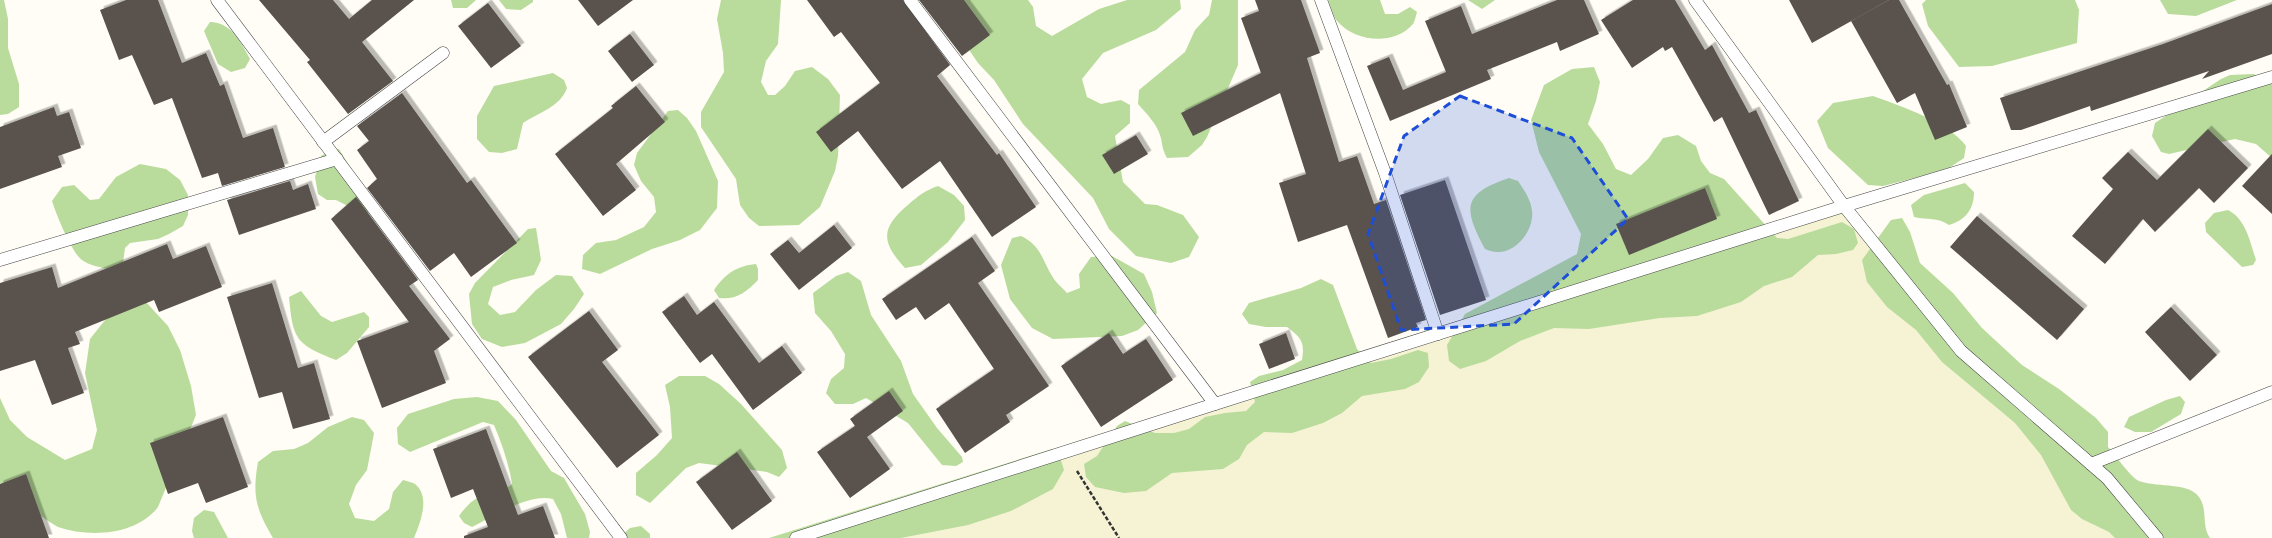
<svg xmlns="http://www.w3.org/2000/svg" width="2272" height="538" font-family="'Noto Serif',serif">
  <defs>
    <filter id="shadow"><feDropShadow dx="3.5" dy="-3.5" stdDeviation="0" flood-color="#0004"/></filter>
  </defs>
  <rect width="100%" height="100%" fill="#fffdf5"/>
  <polygon fill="#f6f3d4" points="1844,206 2157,538 795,538"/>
  <g fill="#b9dc9c">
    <polygon points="0,0 4,0 8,19 8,48 19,84 19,107 8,114 0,115"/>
    <polygon points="451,0 476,0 467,8 453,8"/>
    <polygon points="499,0 533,0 533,2 521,10 506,9"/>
    <polygon points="721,0 781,0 778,44 766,61 761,82 768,95 775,95 785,86 795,71 812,67 828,79 840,95 838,156 835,171 820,207 799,225 759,226 749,218 740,205 736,179 701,127 701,112 724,72 723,53 717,19"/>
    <polygon points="935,0 1028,0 1033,7 1036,26 1052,36 1099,9 1127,0 1180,0 1181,9 1156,30 1103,53 1082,79 1087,97 1101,104 1121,100 1130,105 1130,123 1115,136 1123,182 1145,204 1157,205 1183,215 1199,237 1189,257 1171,263 1136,256 1109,229 1093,198 1023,124 994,80 978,63"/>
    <path d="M 1212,0 L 1238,0 L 1238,65 L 1207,137 L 1202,145 L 1188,157 L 1167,158 C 1161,147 1163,144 1160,135 C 1156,123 1146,113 1138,104 L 1139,90 L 1185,52 L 1195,30 L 1209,15 Z"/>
    <path d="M 1328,0 L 1380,0 L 1385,14 L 1398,14 L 1410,7 L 1417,12 C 1416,15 1415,21 1413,24 C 1394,46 1356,42 1338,22 C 1333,17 1331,7 1328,0 Z"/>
    <polygon points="1468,0 1495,0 1482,9"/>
    <polygon points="1926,0 2075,0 2079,10 2077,43 1992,66 1959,67 1928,26 1922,4"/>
    <polygon points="2160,0 2237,0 2196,16 2168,14"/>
    <path d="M 210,22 C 231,22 241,42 250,59 L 245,68 L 231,72 L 218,64 L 204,31 Z"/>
    <polygon points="1594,67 1600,82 1596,101 1588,124 1603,144 1616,169 1631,175 1648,159 1663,138 1678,135 1696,146 1701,161 1710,173 1724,179 1777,238 1788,239 1842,222 1854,229 1858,243 1853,250 1836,254 1818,255 1792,277 1764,286 1741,302 1697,316 1660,318 1589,329 1554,328 1520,341 1486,361 1460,369 1449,361 1447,345 1465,314 1577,254 1581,234 1539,152 1531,120 1544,85 1572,69"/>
    <path d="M 553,73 L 564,80 L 567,88 C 560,107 540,112 523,123 L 517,149 L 502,153 L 489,152 L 477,139 L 477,116 L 494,86 Z"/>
    <polygon points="2253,74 2272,82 2272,158 2256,144 2235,139 2169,154 2161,152 2152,136 2155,123 2221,79 2230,75"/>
    <path d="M 1873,96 C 1901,106 1948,122 1966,146 L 1964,158 L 1949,168 L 1922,176 L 1883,186 L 1868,185 L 1828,148 L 1817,121 L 1833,103 Z"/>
    <polygon points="678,110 687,118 696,131 718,181 717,208 700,230 680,240 652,249 600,274 582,269 583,255 596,243 616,240 644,227 656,212 654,197 641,181 634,165 637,153 668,111"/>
    <polygon points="333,149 339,149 358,180 374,202 366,215 336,200 327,200 318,194 315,177 321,156"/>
    <path d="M 140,164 L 166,169 L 180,180 L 188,195 L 188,215 L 183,226 L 169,234 L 158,239 L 130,243 L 125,248 L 123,263 L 111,270 C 101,267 90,266 82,260 C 72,253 56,214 52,201 L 62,187 L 74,185 L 90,200 L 99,199 L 116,177 Z"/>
    <path d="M 1509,178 L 1518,181 C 1525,191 1534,205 1532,218 C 1530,235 1514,253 1497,252 C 1493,252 1488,250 1485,249 C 1463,208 1462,194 1509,178 Z"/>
    <path d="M 1965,183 L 1974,192 C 1974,209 1966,220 1949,225 C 1937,217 1928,220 1914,217 L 1911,205 L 1924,195 Z"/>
    <path d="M 938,186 L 954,195 L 964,206 L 965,220 L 948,242 L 921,265 L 905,268 C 881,242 880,228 909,204 C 918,196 926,190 938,186 Z"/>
    <path d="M 2228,210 C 2246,219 2250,242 2256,260 L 2253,265 L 2242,267 L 2206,232 L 2205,223 L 2214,213 Z"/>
    <path d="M 1902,218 L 1910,232 L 1920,263 L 1953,293 L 1982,328 L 2022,365 L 2059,389 L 2096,418 L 2108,432 L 2108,447 C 2115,454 2130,477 2139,481 C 2155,487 2183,483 2195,493 C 2210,505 2200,524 2210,538 L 2115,538 L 2109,532 L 2082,519 L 2071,510 L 2041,455 L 2015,423 L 1942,362 L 1916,330 L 1887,307 L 1867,282 L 1862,260 L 1891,220 Z"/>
    <polygon points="536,228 541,260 534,275 511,280 493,287 488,304 500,315 515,312 536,290 556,275 572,276 584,294 574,309 561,324 525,343 502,347 482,339 472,324 469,294 475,283 528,229"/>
    <path d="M 1021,236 C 1042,246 1042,261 1054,279 C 1057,284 1063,288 1067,293 L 1080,288 L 1079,274 L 1091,257 L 1112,256 L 1144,274 L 1152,292 L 1157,313 L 1138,330 L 1122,336 L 1053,339 L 1032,328 L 1010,299 L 1001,265 L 1012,238 Z"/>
    <path d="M 756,264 L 758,269 L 758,280 C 746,292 737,300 719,298 L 714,290 C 725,274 736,266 756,264 Z"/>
    <polygon points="848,272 861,281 871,315 901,361 913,394 937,428 962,457 963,462 956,466 942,465 908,423 866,398 853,404 835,404 826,393 831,379 844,368 845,354 831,331 815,313 813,293 836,276"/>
    <path d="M 1321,279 L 1333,285 L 1357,349 L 1371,363 L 1391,359 L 1418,350 L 1428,353 L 1429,367 L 1419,382 L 1405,389 L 1362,396 L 1342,413 L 1323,423 L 1292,433 L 1264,432 L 1247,445 L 1239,459 L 1223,469 L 1172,473 L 1146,491 L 1124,493 L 1095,487 L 1086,477 L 1084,464 L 1097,456 L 1117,426 L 1125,421 L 1155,433 L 1174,433 L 1189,429 L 1205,417 L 1225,413 L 1246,411 L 1255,402 L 1250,382 L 1259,376 L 1283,370 L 1302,360 C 1305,341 1301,338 1287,327 L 1266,327 L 1249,324 L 1242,314 L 1249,303 L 1301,288 Z"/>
    <path d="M 301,291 L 321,316 L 332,322 L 364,312 L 369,317 L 369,327 L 347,353 L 336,360 C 296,344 293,340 289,297 Z"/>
    <path d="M 125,295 L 144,300 L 168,326 L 180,350 L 191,386 L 196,415 L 158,507 C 137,535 90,538 58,527 C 41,518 16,495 0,483 L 0,398 L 10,420 L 27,437 L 65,460 L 92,449 L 97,430 L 85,373 L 90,339 Z"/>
    <polygon points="679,376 705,376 719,384 741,404 782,450 787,468 779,477 767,472 699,463 686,468 650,503 636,495 636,473 657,455 672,438 670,407 665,385"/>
    <polygon points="2180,396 2185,402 2181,414 2151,432 2135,432 2124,427 2129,417 2166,400"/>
    <path d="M 477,397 L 498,401 L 516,420 L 551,471 L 564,478 L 585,514 L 590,532 L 589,538 L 567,538 L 561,514 L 553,499 C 529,493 494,516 472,527 L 464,523 L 459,516 C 466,506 474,498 486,494 C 496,491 503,492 512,484 C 509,464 502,444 494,425 L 483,422 L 410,452 L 398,444 L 397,428 L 408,414 L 454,399 Z"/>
    <path d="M 352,417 L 364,420 L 374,433 L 367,470 L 356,485 L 349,504 L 355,518 L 374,521 L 389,509 L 393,492 L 403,480 C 406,481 412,482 415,484 C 431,497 420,523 414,538 L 273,538 C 256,509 252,496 258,462 L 273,451 L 294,449 L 308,443 L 328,427 Z"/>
    <polygon points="1052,449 1059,454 1064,470 1053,489 1011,511 968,525 901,538 769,538"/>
    <polygon points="204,510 214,512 228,538 194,538 192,531 194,518"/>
    <polygon points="641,526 650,534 650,538 619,538 630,528"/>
  </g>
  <g fill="#5a524d" filter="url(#shadow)">
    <polygon points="126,0 158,0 182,63 206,53 220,86 224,84 243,138 273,128 285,167 222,186 218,173 202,178 172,98 154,105 132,55 119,60 100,10"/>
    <polygon points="259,0 333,0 349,19 372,0 414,0 362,42 393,81 348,114 307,62 310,60"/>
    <polygon points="578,0 633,0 598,26"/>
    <polygon points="807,0 903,0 950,65 937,76 997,155 999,153 1036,207 992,237 940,161 902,189 858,131 831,152 816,132 880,83 841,32 834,37"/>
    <polygon points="919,0 964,0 990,35 962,56"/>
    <polygon points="1255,0 1301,0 1320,53 1307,58 1339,162 1357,156 1374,204 1386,200 1426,320 1416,323 1418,327 1388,338 1347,225 1298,242 1279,183 1306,174 1280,93 1193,136 1181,113 1261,73 1241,18 1259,11"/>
    <polygon points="1557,0 1584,0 1599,34 1560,51 1557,42 1487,70 1491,79 1390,121 1367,66 1389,57 1403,90 1446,72 1425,21 1461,6 1472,34"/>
    <polygon points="1633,0 1675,0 1705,50 1712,45 1749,113 1756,110 1799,201 1769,215 1722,117 1714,122 1672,47 1665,51 1663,47 1632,68 1601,20"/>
    <polygon points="1789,0 1889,0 1812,43"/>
    <polygon points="1889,0 1899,0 1947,85 1949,84 1967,127 1935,140 1915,93 1897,103 1851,21"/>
    <polygon points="488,3 521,46 491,68 458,26"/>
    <polygon points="2272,4 2272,54 2202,79 2209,71 2091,111 2090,106 2021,130 2011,130 2000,98 2163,44"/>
    <polygon points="630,34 654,65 632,82 608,51"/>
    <polygon points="636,86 665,122 616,164 636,190 603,216 555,154 613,108 611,106"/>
    <polygon points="402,93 467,183 471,180 517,243 471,277 454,253 430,271 367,188 377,179 357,150 369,141 357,126"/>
    <polygon points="54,107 57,116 69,112 81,148 58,156 62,167 0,189 0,127"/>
    <polygon points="2208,129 2248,168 2214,203 2199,188 2155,232 2143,219 2105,264 2072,236 2113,189 2102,178 2128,152 2157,180"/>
    <polygon points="1136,135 1148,154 1114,174 1102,155"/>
    <polygon points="2272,154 2272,214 2242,186"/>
    <polygon points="1445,180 1486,300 1440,315 1400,195"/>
    <polygon points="290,181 293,190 308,184 316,209 239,235 227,200"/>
    <polygon points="1705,188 1717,219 1629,255 1616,224"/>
    <polygon points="356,197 418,280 409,286 450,339 434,351 446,383 382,408 357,341 409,322 331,219"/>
    <polygon points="1977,216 2084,309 2057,340 1950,247"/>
    <polygon points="834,225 852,248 799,290 770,254 788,240 799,253"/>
    <polygon points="972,237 995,271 978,283 1049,386 1006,415 1010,422 965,453 936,409 994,369 949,303 925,320 916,307 896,320 882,299"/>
    <polygon points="167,244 173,259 206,246 222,287 159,312 154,300 75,332 80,344 68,348 84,393 52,405 35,360 0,371 0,283 52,267 58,288"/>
    <polygon points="272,283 298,368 314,363 330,419 293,429 282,392 259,398 227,297"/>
    <polygon points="684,296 697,315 714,302 759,363 782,346 802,373 753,410 712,354 700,363 662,312"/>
    <polygon points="2171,307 2217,355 2190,381 2145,332"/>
    <polygon points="589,311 618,350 602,362 659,435 617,468 528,357"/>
    <polygon points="1109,333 1123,354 1146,339 1173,380 1101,427 1061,366"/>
    <polygon points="1286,333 1295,359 1269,369 1259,344"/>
    <polygon points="889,391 903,411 867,437 890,469 850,498 817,452 855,426 850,419"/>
    <polygon points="223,417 248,487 206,503 198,483 168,494 150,443"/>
    <polygon points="486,429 518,515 543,506 555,538 464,538 464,536 488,527 473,489 451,498 433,449"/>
    <polygon points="737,452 772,501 732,530 696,482"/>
    <polygon points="26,474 49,538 0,538 0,484"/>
  </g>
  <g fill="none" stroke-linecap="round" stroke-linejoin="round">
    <defs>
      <g id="service">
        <polyline points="217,0 621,538"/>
        <polyline points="910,0 1215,404 1844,206 2272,77"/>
        <polyline points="1321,0 1385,173 1438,334"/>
        <polyline points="1695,0 1844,206 1961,351 2107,478 2157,538"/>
        <polyline points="323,142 443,53"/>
        <polyline points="0,260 337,159"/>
        <polyline points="2091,464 2272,392"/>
        <polyline points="796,538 1215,404"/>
      </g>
    </defs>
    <use href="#service" stroke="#444" stroke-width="13"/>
    <polyline stroke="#333" stroke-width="2.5" stroke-dasharray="4 2" stroke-linecap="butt" points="1077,471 1119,538"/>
    <use href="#service" stroke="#fff" stroke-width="12"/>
  </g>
  <path fill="#1d4ed8" fill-opacity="0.2" stroke="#1d4ed8" stroke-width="3" stroke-dasharray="8 5" stroke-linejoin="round" d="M 1460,96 L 1572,138 L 1628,219 L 1514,324 L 1401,330 L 1368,234 L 1404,136 Z"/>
</svg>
